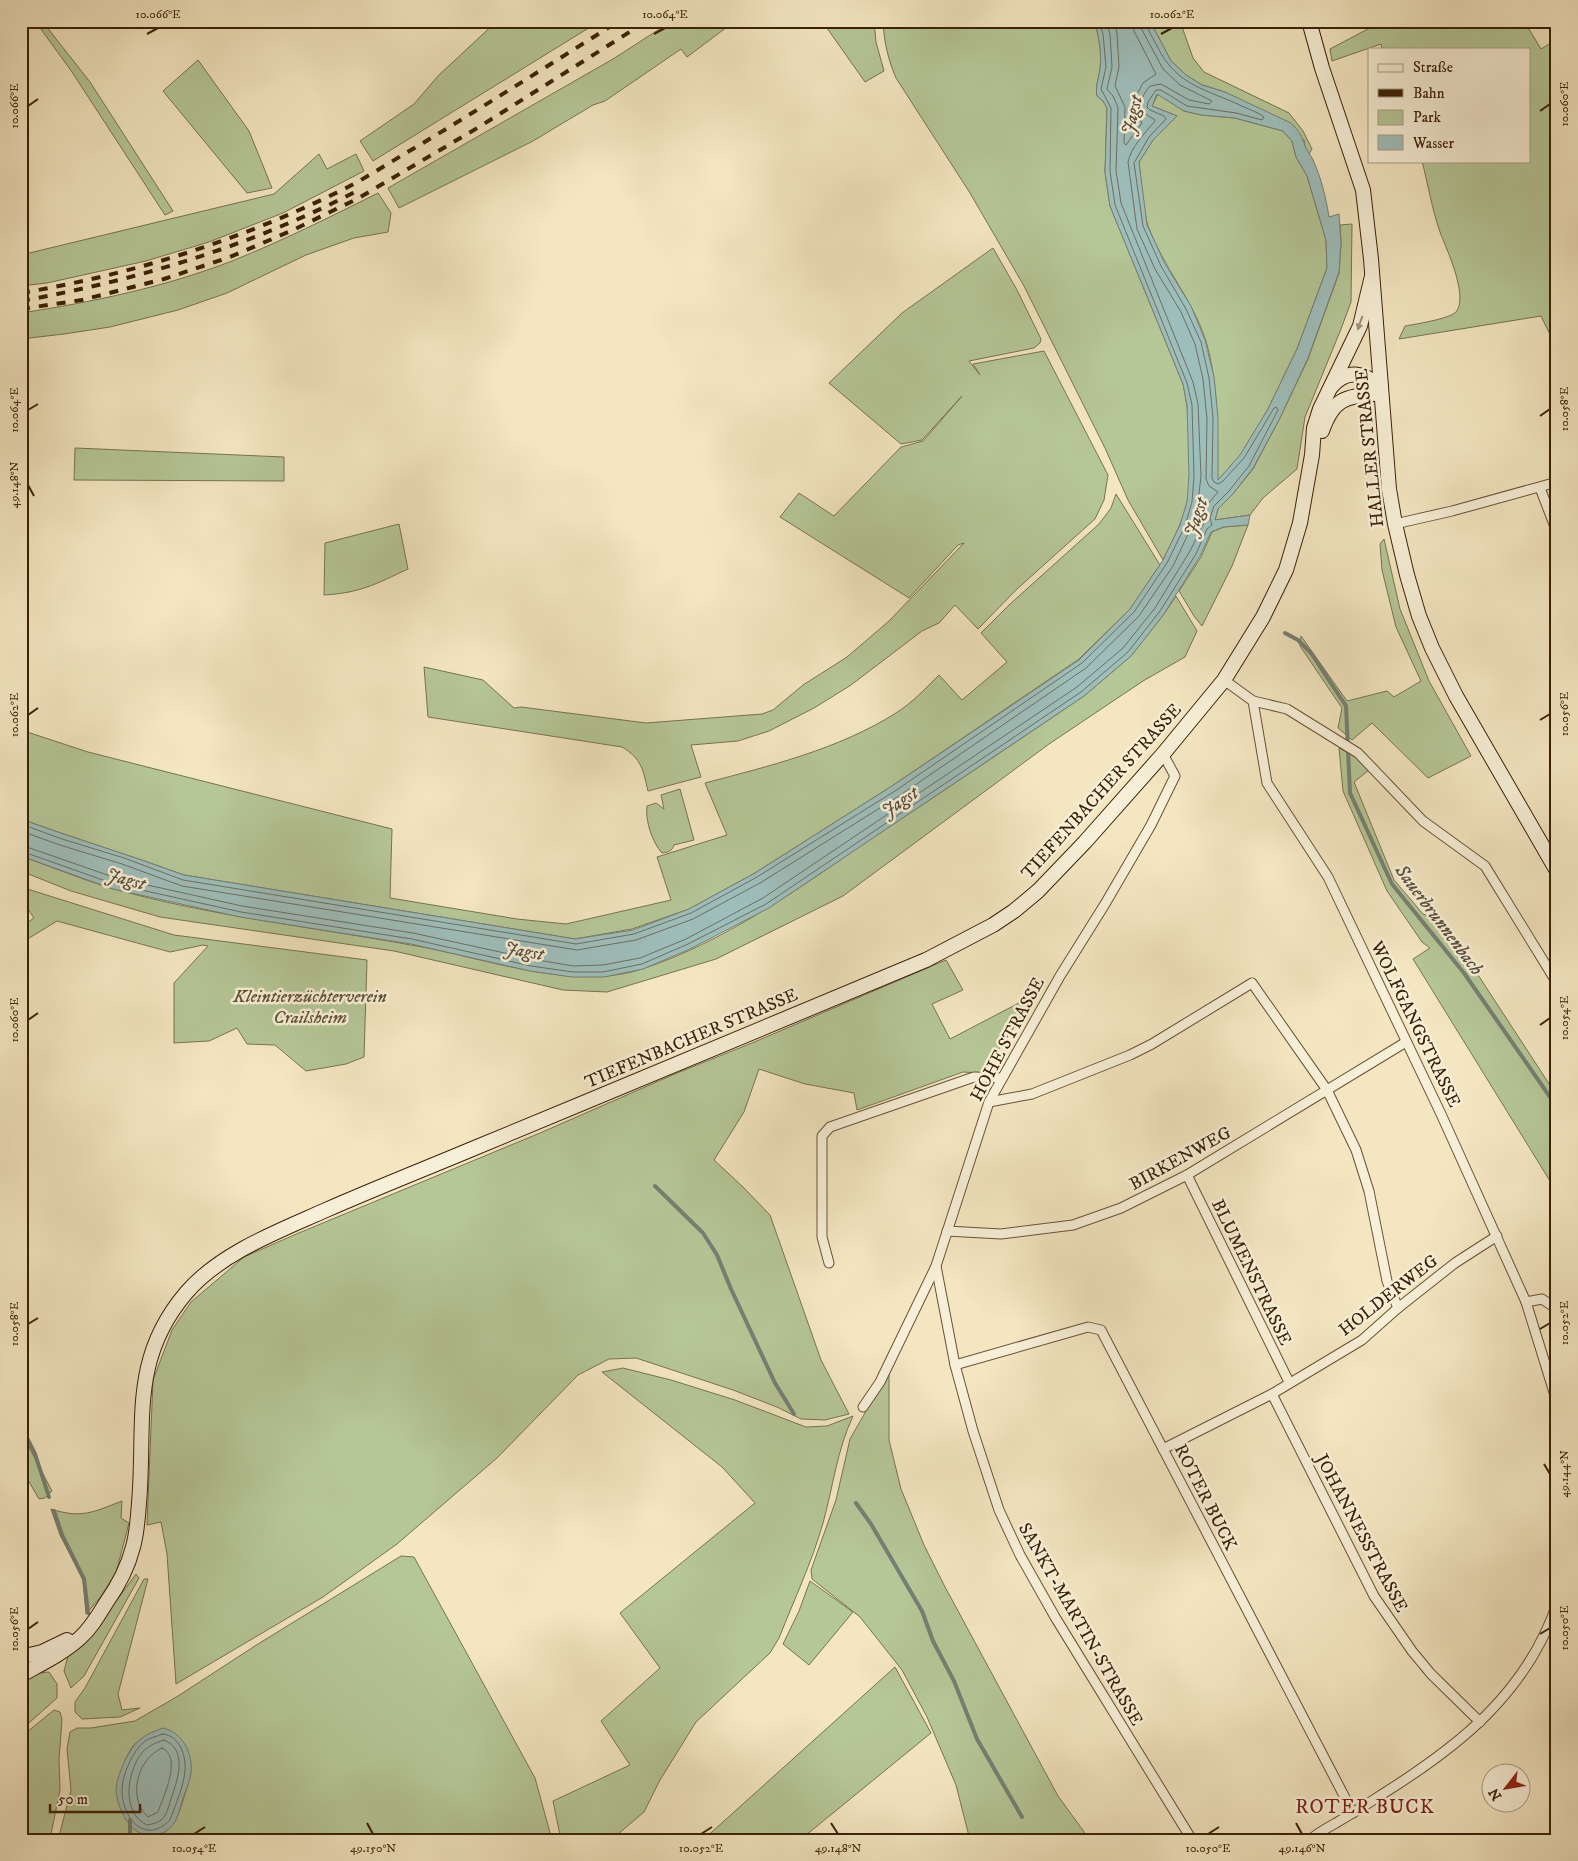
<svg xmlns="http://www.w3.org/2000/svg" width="1578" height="1861" font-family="'IM FELL DW Pica',serif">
  <rect width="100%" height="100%" fill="#f3e6c1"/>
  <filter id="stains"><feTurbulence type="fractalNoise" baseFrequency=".004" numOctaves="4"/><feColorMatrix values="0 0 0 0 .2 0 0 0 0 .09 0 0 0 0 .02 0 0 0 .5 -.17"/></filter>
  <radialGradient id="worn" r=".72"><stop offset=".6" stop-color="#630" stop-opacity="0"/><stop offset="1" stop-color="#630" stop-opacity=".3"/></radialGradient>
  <g fill="#b5c697" stroke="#78734f" fill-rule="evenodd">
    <polygon points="35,21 42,21 90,82 173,211 165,215 72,72"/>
    <polygon points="497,21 600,21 373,161 360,141 414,104 438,76"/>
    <polygon points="672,21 735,21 687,57 681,49 605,101 593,105 533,141 399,208 388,188 613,59"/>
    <polygon points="822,21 874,21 876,42 884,71 865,82"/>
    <path d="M 883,21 L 1094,21 C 1099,35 1102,53 1100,69 C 1099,78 1095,86 1097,96 L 1103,101 L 1107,108 L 1105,172 L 1110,206 L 1183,384 C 1190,416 1194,472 1187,503 C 1182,523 1172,542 1163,560 L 1128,500 L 1105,448 L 1024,286 L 970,193 L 896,78 C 888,59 884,42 883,21 Z"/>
    <polygon points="1150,21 1180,21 1193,58 1204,72 1289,113 1303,131 1312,149 1309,154 1305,147 1304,140 1225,92 1202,85 1186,75 1171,61"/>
    <path d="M 1383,21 L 1524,21 L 1541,49 L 1557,39 L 1557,349 L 1541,316 L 1399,339 L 1405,326 C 1416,324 1449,319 1456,312 C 1469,296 1446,248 1440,232 C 1432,209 1428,184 1422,161 L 1529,161 L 1529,49 L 1382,49 L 1381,44 L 1332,61 L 1330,49 Z"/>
    <polygon points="198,60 249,131 272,188 247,193 163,91"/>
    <path d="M 1158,94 L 1184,111 L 1201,115 L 1235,118 L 1283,131 L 1292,141 L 1296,157 L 1307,176 L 1326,240 L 1327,268 L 1297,349 L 1268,409 L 1240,456 L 1217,481 C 1218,434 1219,387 1206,341 C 1193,300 1163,267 1148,226 C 1143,211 1141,179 1139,162 L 1153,140 L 1177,116 L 1152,106 Z"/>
    <polygon points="319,154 327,169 356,154 364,171 283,213 209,242 146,261 47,283 21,286 21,255 274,194"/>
    <path d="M 378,193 L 391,213 L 388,232 L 354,238 L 306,255 L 227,293 L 178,310 L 110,327 L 64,334 L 21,339 L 21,313 C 93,302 165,287 232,261 C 282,241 330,217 378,193 Z"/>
    <polygon points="1352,224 1351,302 1341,329 1305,417 1297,469 1263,498 1250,515 1215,520 1218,509 1232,495 1253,469 1280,418 1308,359 1339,273 1341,243 1340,225"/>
    <path d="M 993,248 L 1017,290 L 1041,339 L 1040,343 L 1034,348 L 969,361 L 980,375 L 973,364 L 1044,351 L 1108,475 L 1104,500 L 1095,519 L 1017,589 L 978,629 L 955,605 L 939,623 L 922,631 L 851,685 L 814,708 L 769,731 L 738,741 L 691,745 L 701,777 L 648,791 C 643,770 642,759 622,747 L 428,717 L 424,667 L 483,680 L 514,708 L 521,707 L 646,723 L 762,714 L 773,710 L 803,685 L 847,657 L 889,621 L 964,543 L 958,545 L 909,598 L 780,517 L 799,493 L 834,516 L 901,447 L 923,441 L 962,396 L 922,440 L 901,444 L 829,383 L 902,313 Z"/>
    <polygon points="75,448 284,457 284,481 74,480"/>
    <path d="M 1116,494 L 1160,565 L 1130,609 L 1079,659 L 892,786 L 755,873 L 689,909 L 632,929 L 575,939 L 184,875 C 130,855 75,839 21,819 L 21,730 L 88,752 L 392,829 L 390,898 L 517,919 L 566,924 L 671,900 L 657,857 L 727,835 L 705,783 C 770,766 839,749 896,713 C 912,703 926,688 939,675 L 962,700 L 1007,662 L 981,633 L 1009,605 L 1099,524 L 1111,508 Z"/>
    <path d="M 399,524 L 408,569 C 376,584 360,593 324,595 L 325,543 Z"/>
    <polygon points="1248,525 1232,566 1202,626 1194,616 1179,591 1201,557 1212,532 1224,527"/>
    <polygon points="1384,539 1400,609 1429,681 1471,756 1428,778 1372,723 1352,740 1338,728 1342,708 1300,646 1301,636 1347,701 1387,691 1394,697 1421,681 1396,627 1382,570 1380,544"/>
    <path d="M 1176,596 L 1197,631 L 1185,657 L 1143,681 L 1049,744 L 843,896 L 716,959 L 607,992 L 563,990 L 394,951 L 160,917 L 71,891 L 21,871 L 21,856 C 52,867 83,880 114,889 C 211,916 312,927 411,945 C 483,957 574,993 645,968 C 723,942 795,891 862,845 C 936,796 1010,746 1084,696 L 1131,656 L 1164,614 Z"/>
    <polygon points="1339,748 1355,757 1369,770 1354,782 1394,880 1423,914 1440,921 1450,936 1452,935 1557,1096 1557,1187 1550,1181 1413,959 1430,948 1422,942 1387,891 1343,791"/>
    <path d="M 680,789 L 694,840 L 674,845 C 672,851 669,852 662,853 C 652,842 645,820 647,806 L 656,803 L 664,809 L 661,795 Z"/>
    <polygon points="21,887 174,935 367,960 364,1057 346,1064 306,1071 275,1045 247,1044 237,1028 209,1041 174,1043 174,983 208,946 203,945 170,952 57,921 21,943 21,927 34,918 28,909 21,906"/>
    <polygon points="946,960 963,990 932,1004 950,1039 1038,993 982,1073 963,1072 857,1110 854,1093 805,1084 759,1069 744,1112 714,1160 743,1187 770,1215 821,1360 849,1414 825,1420 801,1419 777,1407 733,1390 636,1358 609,1359 578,1375 497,1458 397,1544 323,1597 176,1684 167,1554 161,1522 147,1525 153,1380 172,1330 191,1302 244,1257 294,1235 540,1133 677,1073 752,1043"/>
    <path d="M 623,1368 L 671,1380 L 735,1400 L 806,1427 L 827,1426 L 853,1416 C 837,1450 833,1487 823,1523 C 812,1562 794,1600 779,1638 L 770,1653 L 696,1722 L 660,1780 L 644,1812 L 611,1840 L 561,1840 L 553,1801 L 630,1765 L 601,1721 L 660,1668 L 620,1613 L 755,1503 L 722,1467 L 602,1372 Z"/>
    <polygon points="889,1371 889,1440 901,1489 924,1545 944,1585 1058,1796 1090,1840 970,1840 956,1785 927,1717 902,1670 860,1617 812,1579 811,1570 836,1500 850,1439"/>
    <polygon points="21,1432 52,1491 45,1498 39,1499 21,1468"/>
    <path d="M 122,1501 L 121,1518 L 129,1523 L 116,1573 L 99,1599 L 86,1614 L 83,1579 L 60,1535 L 51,1509 C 82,1519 93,1512 122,1501 Z"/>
    <path d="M 401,1556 L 414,1557 L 535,1778 L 552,1840 L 58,1840 L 71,1790 L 67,1749 L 70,1732 L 77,1728 L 91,1728 L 135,1721 L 178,1696 L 258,1644 ZM 142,1738 L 191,1773 C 186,1788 180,1820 168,1829 C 162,1834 154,1835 146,1836 L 125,1760 L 132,1747 Z"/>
    <polygon points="136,1574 139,1578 84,1676 71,1688 64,1671 68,1656 83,1639 97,1627"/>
    <polygon points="144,1579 148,1579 118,1694 122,1710 140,1708 120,1717 82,1719 75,1712 75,1702 85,1688"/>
    <polygon points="810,1581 853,1612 809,1665 783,1644 799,1611"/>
    <polygon points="895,1667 931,1733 800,1840 703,1840"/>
    <polygon points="49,1672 57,1684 57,1698 21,1730 21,1683 37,1673"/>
    <polygon points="54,1710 60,1712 62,1719 59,1760 60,1790 50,1839 21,1840 21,1737"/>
  </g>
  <g fill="#9ebebb" stroke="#767f73" fill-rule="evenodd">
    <path d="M 1094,21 L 1150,21 L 1171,61 L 1186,75 L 1202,85 L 1225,92 L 1291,123 C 1299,131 1302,136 1305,146 C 1307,151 1311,155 1313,160 C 1321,177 1326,198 1329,217 L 1339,214 L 1341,243 L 1339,272 L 1308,358 L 1280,418 L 1253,468 L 1232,495 L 1218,509 L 1215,520 L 1250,515 L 1248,525 L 1223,527 L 1211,532 L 1200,556 L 1164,614 L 1131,656 L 1084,696 L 769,908 L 690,949 L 643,969 L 604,977 L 572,977 L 530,971 L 411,944 L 240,917 L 113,889 L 21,856 L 21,819 C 75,839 130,855 184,875 L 575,939 L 633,930 L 689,909 L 755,873 L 892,786 L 1079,660 L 1130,609 L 1163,560 L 1180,525 L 1187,502 L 1189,475 L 1187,405 L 1183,384 L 1110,206 L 1105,172 L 1107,108 L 1103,101 L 1097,96 C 1095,86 1099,78 1100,69 C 1102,53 1099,35 1094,21 ZM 1157,94 L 1184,111 L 1201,115 L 1235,118 L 1283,131 L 1292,141 L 1296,157 L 1307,176 L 1326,240 L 1327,268 L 1297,349 L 1268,409 L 1240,455 L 1218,480 L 1218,418 L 1214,377 L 1205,340 L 1191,306 L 1165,264 L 1147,225 L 1139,162 L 1153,140 L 1177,116 L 1152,106 Z"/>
    <path d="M 163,1728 C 182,1732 193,1753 191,1772 C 190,1782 185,1792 182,1801 C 180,1808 178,1818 174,1823 C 163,1840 140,1839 129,1824 C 122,1815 116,1800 116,1788 C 118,1773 129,1747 142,1738 C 148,1733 156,1731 163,1728 Z"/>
  </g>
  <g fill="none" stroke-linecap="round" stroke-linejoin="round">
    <g stroke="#6c6f61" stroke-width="1">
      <polyline points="1114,21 1117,33 1119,67 1115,86 1125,107 1124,143 1126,145 1142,123 1135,112 1134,100 1143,83 1156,74 1134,31 1132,21"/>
      <polyline points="21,824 62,839 124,858 183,880 576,944 634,934 691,913 757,877 895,791 1082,663 1134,612 1167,563 1185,526 1192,502 1194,476 1192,405 1187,383 1115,205 1110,171 1111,108 1101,89 1106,67 1103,34 1099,21"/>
      <polyline points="21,831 60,845 122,864 182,886 577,950 636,940 693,919 760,883 899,796 1086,668 1139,616 1173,566 1191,528 1198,503 1201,476 1198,404 1193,382 1121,203 1116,171 1118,107 1113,96 1107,89 1112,67 1110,34 1106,21"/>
      <path d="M 21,845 L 116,878 L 242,906 L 413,933 L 532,959 L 573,966 L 603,965 L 640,958 L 686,939 L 763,898 L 1077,687 L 1123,648 L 1155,608 L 1190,551 L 1204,523 L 1208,504 L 1218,492 L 1209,486 L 1206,479 L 1207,419 L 1203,379 L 1195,344 L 1181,312 L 1155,269 L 1137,229 L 1128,162 C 1131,147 1145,133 1155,121 L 1154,119 C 1136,111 1139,99 1150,86 L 1161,84 L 1189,100 L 1209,104 L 1212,101 L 1180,85 L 1163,69 L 1141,28 L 1139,21"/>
      <path d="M 21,851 L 114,884 L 241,912 L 412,939 L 531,966 L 573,972 L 603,972 L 642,964 L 688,944 L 766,904 L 1081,692 L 1128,652 L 1160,611 L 1196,554 L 1207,529 L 1212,525 L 1210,518 L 1214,506 L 1229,491 L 1249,466 L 1278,410 L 1276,407 L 1274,408 L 1244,458 L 1222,482 L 1218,484 L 1214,482 L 1212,478 L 1213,418 L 1209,378 L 1201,342 L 1186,309 L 1161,266 L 1143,226 L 1134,163 L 1149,137 L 1166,119 L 1164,116 L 1150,110 L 1147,107 L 1148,102 L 1156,90 L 1161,90 L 1187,106 L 1236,113 L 1262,120 L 1264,117 C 1259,113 1251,110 1244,107 C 1207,89 1177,87 1157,46 C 1153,38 1147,30 1146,21"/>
      <path d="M 163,1734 C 171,1735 177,1740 181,1748 C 192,1771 178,1797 170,1820 C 144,1846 122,1817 122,1790 C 122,1775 133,1750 145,1741 C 150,1738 157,1736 163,1734 Z"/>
      <path d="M 164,1740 C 189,1750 177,1781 171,1799 C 169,1804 168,1812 164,1817 C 161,1822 153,1824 147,1825 C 121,1813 127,1773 141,1754 C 146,1747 155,1743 164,1740 Z"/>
      <path d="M 162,1748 C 183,1757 163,1797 158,1812 L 148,1817 C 127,1798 137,1759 162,1748 Z"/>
    </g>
    <g stroke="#767f73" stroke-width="4">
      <polyline points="1285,633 1298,640 1311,653 1346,706 1350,793 1392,884 1464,973 1557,1107"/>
      <polyline points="655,1186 703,1233 717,1255 731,1289 775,1383 794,1414"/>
      <polyline points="21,1426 35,1454 49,1497"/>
      <polyline points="856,1503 871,1524 922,1611 933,1641 954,1681 977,1739 1022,1817"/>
      <polyline points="54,1511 62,1535 84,1579 88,1613"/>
      <polyline points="130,1820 130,1840"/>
    </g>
    <defs>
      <g id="minor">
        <polyline points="1540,488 1557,532"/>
        <polyline points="1395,524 1452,511 1557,482"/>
        <polyline points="1224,680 1253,701 1267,783 1328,877 1441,1114 1526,1302 1557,1402"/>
        <polyline points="1253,701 1287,709 1358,753 1423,821 1485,866 1557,983"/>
        <polyline points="989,1102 1032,1094 1130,1055 1152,1044 1252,983 1327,1090 1356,1150 1369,1191 1387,1281 1398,1308"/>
        <polyline points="1187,1175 1289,1382"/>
        <polyline points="947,1231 1001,1234 1073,1225 1121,1208 1187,1175 1406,1042"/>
        <polyline points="829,1263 822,1237 822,1136 830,1127 974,1077 1002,1078"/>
        <polyline points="936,1266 955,1365 973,1431 999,1510 1020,1555 1055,1617 1192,1840"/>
        <polyline points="1526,1302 1542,1299 1557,1309"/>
        <polyline points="955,1365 1088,1327 1101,1330 1353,1813"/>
        <polyline points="1272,1394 1374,1596 1412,1651 1431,1674 1480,1722"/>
        <polyline points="863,1407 880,1382 936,1266 989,1102 1060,976 1105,904 1151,825 1175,776 1163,754"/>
        <polyline points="1163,1449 1272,1394 1362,1340 1398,1308 1455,1263 1497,1236"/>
        <path d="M 1310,1840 C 1317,1833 1327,1828 1336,1823 C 1351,1814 1366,1805 1381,1795 C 1458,1747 1526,1694 1557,1604"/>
      </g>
      <g id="secondary">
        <polyline points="1309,21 1322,68 1363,190 1371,259 1389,489 1395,524 1407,575 1419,616 1432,648 1456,696 1557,871"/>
        <path d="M 1331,387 C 1347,368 1363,373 1381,386"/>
        <path d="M 1322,431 C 1334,396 1347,397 1381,393"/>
        <polyline points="21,1657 42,1652 67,1640"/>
        <path d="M 21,1675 C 41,1664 62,1654 80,1638 C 91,1628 98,1616 106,1603 C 118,1586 128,1567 133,1547 C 137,1533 138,1517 139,1503 C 146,1423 129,1360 186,1293 C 220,1253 279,1231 326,1210 C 376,1188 427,1168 477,1147 C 627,1085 777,1022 926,960 L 993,925 L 1014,911 L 1038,891 L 1085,842 L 1163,754 L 1224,680 L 1263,617 L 1286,570 L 1300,523 L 1312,455 L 1314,428 L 1320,409 L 1360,326 L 1372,276"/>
      </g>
    </defs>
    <use href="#minor" stroke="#685236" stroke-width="11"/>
    <use href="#secondary" stroke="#3a2007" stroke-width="16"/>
    <use href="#minor" stroke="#f7efd7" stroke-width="9"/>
    <use href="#secondary" stroke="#f7efd7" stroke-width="14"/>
    <g stroke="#3a2007" stroke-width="4" stroke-dasharray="9 9" stroke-linecap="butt">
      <path d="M 21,293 C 135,274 244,239 348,187 C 373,174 398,157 423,143 C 489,103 554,62 619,21"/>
      <path d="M 21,301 C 138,280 250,246 355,192"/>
      <polyline points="21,309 82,300 164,279 230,257 293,230 357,199 479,127 647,21"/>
    </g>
  </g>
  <defs><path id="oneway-solid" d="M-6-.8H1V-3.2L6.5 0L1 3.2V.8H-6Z" transform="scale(1.25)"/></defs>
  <use fill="#a29279" href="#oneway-solid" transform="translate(1360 323) rotate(110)"/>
  <path fill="none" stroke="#3a2007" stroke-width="2" d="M 147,34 L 158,28M 654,34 L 665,28M 1161,34 L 1172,28M 28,106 L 38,99M 1540,111 L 1550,104M 28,410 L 38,404M 1540,416 L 1550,409M 28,485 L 34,496M 28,715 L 38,708M 1540,720 L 1550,714M 28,1020 L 38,1013M 1540,1025 L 1550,1018M 28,1324 L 38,1318M 1540,1329 L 1550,1323M 1544,1464 L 1550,1474M 28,1629 L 38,1622M 1540,1634 L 1550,1628M 367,1823 L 373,1834M 831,1823 L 838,1834M 1296,1823 L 1302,1834M 194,1834 L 205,1827M 701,1834 L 712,1827M 1208,1834 L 1219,1827"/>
  <g text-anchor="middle" stroke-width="5" stroke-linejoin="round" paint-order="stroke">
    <g font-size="18" fill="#3a2007" stroke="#f7efd7">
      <text transform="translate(1369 448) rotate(-96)" y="6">HALLER STRASSE</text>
      <text transform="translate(1101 791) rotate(-48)" y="6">TIEFENBACHER STRASSE</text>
      <text transform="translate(1416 1024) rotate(64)" y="6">WOLFGANGSTRASSE</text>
      <text transform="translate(691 1038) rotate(-23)" y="6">TIEFENBACHER STRASSE</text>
      <text transform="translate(1007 1039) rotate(-62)" y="6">HOHE STRASSE</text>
      <text transform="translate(1180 1158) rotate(-29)" y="6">BIRKENWEG</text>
      <text transform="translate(1252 1272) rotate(64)" y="6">BLUMENSTRASSE</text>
      <text transform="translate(1388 1295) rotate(-38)" y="6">HOLDERWEG</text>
      <text transform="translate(1206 1497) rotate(63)" y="6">ROTER BUCK</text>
      <text transform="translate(1362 1533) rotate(62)" y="6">JOHANNESSTRASSE</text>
      <text transform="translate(1081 1624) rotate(60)" y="6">SANKT-MARTIN-STRASSE</text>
    </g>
    <g font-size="18" font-style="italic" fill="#5f5232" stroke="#f7efd7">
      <text x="310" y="1002">Kleintierzüchterverein<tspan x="310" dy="21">Crailsheim</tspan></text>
    </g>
    <g font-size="19" font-style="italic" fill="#584f3d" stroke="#f7efd7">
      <text transform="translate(1131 115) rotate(-77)" y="7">Jagst</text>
      <text transform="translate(1195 517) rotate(-72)" y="7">Jagst</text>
      <text transform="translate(899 801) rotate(-34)" y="7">Jagst</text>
      <text transform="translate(126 878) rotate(15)" y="7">Jagst</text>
      <text transform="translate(1440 919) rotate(53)" y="7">Sauerbrunnenbach</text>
      <text transform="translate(524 950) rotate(10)" y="7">Jagst</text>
    </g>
    <g font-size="20" letter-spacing="1" fill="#7a1f14" stroke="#f7efd7">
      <text x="1365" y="1813">ROTER BUCK</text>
    </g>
  </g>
  <rect width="1578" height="1861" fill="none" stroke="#f3e6c1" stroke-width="55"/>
  <rect x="1368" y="48" width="162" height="115" fill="#f7efd7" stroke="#ab9c84"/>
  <rect x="1378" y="64" width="25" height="8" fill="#f7efd7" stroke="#ab9c84"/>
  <text x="1413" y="72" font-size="15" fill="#3a2007">Straße</text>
  <rect x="1378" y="89" width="25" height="8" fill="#3a2007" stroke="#ab9c84"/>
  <text x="1413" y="98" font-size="15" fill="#3a2007">Bahn</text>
  <rect x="1378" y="110" width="25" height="15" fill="#b5c697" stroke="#ab9c84"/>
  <text x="1413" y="122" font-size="15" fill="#3a2007">Park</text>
  <rect x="1378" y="135" width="25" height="15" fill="#9ebebb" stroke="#ab9c84"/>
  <text x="1413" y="148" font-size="15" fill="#3a2007">Wasser</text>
  <g transform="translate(1506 1788) rotate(239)"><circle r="24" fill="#f7efd7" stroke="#ab9c84"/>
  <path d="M0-4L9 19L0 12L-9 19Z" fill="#8f2418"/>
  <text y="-8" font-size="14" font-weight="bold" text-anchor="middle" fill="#3a2007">N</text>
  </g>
  <path d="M50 1804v8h90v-8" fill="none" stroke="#3a2007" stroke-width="2.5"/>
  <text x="58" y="1804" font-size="15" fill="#3a2007" stroke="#f7efd7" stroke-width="4" paint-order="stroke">50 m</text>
  <rect x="28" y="28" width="1522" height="1806" fill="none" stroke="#3a2007" stroke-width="2"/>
  <g font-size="12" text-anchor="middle" fill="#3a2007">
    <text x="158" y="18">10.066°E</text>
    <text x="665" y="18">10.064°E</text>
    <text x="1172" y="18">10.062°E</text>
    <text transform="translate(1564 104) rotate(-90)" y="4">10.060°E</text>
    <text transform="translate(14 106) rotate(-90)" y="4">10.066°E</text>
    <text transform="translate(1564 409) rotate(-90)" y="4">10.058°E</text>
    <text transform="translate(14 410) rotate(-90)" y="4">10.064°E</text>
    <text transform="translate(14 485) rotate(-90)" y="4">49.148°N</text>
    <text transform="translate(1564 714) rotate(-90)" y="4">10.056°E</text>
    <text transform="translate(14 715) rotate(-90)" y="4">10.062°E</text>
    <text transform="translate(1564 1018) rotate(-90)" y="4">10.054°E</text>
    <text transform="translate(14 1020) rotate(-90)" y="4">10.060°E</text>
    <text transform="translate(1564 1323) rotate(-90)" y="4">10.052°E</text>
    <text transform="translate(14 1324) rotate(-90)" y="4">10.058°E</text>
    <text transform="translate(1564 1474) rotate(-90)" y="4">49.144°N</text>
    <text transform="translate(1564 1628) rotate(-90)" y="4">10.050°E</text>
    <text transform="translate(14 1629) rotate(-90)" y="4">10.056°E</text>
    <text x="194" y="1852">10.054°E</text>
    <text x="373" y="1852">49.150°N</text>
    <text x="701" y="1852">10.052°E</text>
    <text x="838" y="1852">49.148°N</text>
    <text x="1208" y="1852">10.050°E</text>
    <text x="1302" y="1852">49.146°N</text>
  </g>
  <rect width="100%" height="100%" filter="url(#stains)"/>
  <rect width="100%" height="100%" fill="url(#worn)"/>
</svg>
